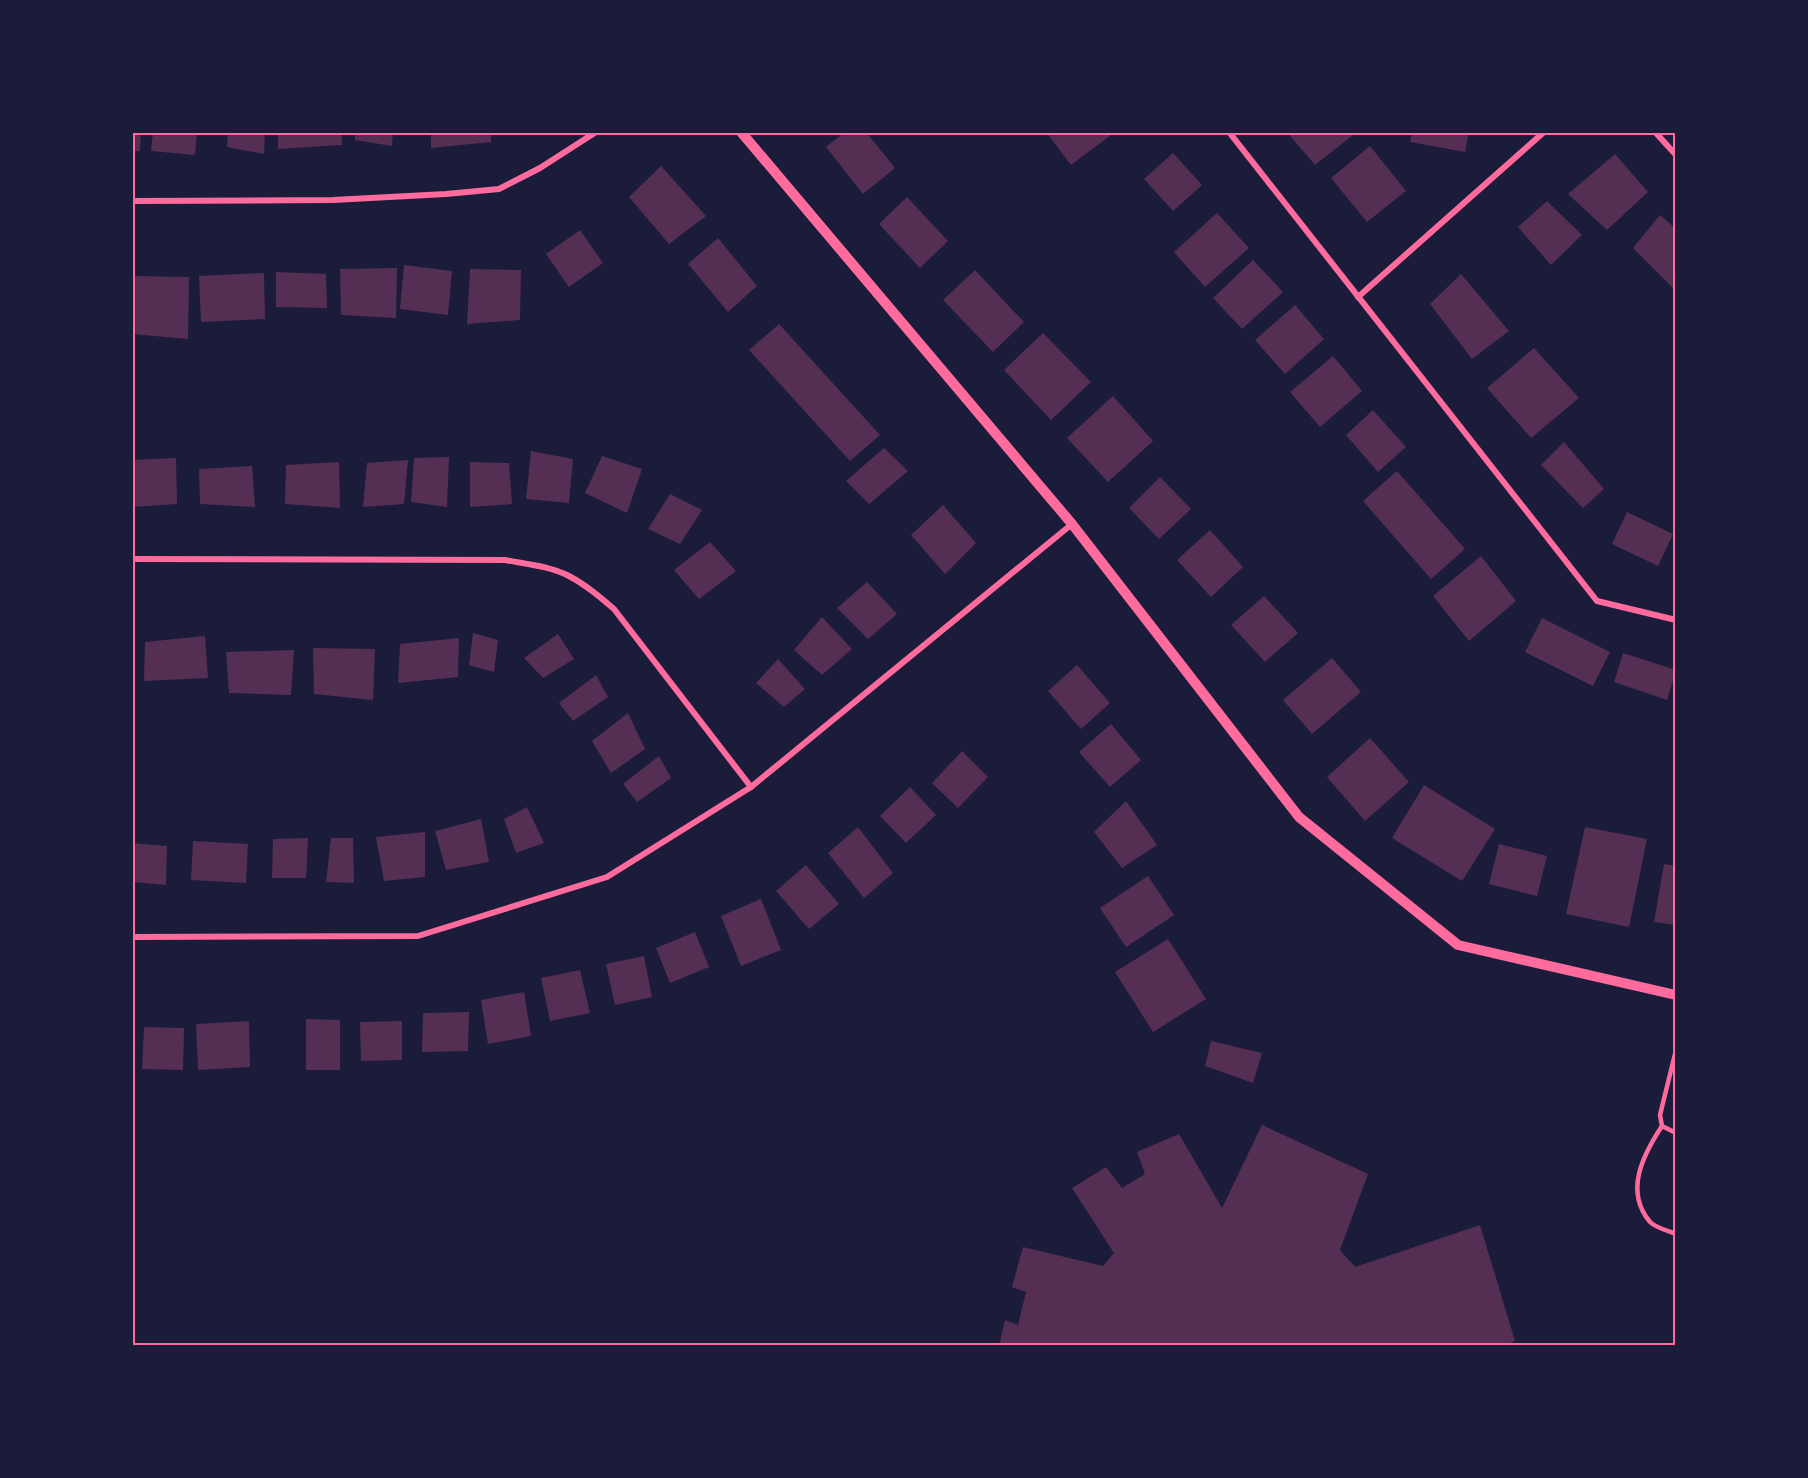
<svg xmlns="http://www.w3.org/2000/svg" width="1808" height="1478" font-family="'Crimson Pro',serif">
  <rect width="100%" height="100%" fill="#1b1b3a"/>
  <g fill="#542f53">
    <polygon points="132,132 141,132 140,151 132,151"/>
    <polygon points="153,132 197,132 195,155 151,151"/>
    <polygon points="228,132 265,132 264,154 227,147"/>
    <polygon points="278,132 341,132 342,145 278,149"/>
    <polygon points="355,132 393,132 392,146 355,140"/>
    <polygon points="431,132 491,132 491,142 431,148"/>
    <polygon points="845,132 866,132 895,168 863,194 826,147"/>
    <polygon points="1046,132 1115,132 1071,165"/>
    <polygon points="1287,132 1357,132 1315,165"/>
    <polygon points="1412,132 1469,132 1465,152 1410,142"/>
    <polygon points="1370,146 1406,191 1367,222 1331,178"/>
    <polygon points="1173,153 1202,185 1173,211 1144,179"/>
    <polygon points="1615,154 1648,192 1607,230 1568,194"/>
    <polygon points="661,166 706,216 669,244 629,197"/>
    <polygon points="907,197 948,241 920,268 879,224"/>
    <polygon points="1547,201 1582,235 1551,265 1518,227"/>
    <polygon points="1217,213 1249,248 1205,287 1174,252"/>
    <polygon points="1660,215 1676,229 1676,291 1633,248"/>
    <polygon points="580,230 603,263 569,287 546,254"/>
    <polygon points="718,238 757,286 728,312 688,264"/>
    <polygon points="1253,260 1283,292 1242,329 1213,298"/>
    <polygon points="404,265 452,271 448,315 400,309"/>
    <polygon points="397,268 396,318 341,315 340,269"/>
    <polygon points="470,269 521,270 520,320 467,324"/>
    <polygon points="975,270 1024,322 993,352 943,300"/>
    <polygon points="276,272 326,274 327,308 276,307"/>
    <polygon points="264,273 265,319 201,322 199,276"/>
    <polygon points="1461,274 1509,331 1472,359 1430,304"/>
    <polygon points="132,276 189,277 188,339 132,334"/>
    <polygon points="1295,305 1324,339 1285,374 1255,340"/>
    <polygon points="779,324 880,435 850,461 749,350"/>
    <polygon points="1043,333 1091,382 1051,420 1004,370"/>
    <polygon points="1534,348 1579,398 1531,438 1487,388"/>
    <polygon points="1333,356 1362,391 1320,427 1290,392"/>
    <polygon points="1113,396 1153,441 1108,482 1067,438"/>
    <polygon points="1373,410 1406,447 1378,472 1346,435"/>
    <polygon points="1564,442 1604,489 1583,508 1541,465"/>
    <polygon points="884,448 908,471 869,504 846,481"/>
    <polygon points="531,451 573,459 569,503 526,499"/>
    <polygon points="602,456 642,469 627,513 585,493"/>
    <polygon points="449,457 447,507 411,502 414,458"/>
    <polygon points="176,458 177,504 132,507 132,460"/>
    <polygon points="408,460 404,504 363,507 367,463"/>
    <polygon points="339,462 340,508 285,504 286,465"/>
    <polygon points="470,462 509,463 512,504 470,507"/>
    <polygon points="252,466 255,507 200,504 199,469"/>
    <polygon points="1397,471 1465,549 1431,579 1363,501"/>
    <polygon points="1160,477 1191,509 1159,539 1129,508"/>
    <polygon points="670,494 702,510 680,544 648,529"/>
    <polygon points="943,505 976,543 945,574 911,535"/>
    <polygon points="1627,512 1673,534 1658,566 1612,544"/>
    <polygon points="1210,530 1243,567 1211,597 1177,560"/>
    <polygon points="710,542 736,571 699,599 674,570"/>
    <polygon points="1481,556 1516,601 1469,641 1433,596"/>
    <polygon points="867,582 897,614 868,639 837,608"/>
    <polygon points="1264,596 1298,633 1265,662 1231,625"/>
    <polygon points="822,617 852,649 822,675 794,650"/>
    <polygon points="1542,618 1610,652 1593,686 1525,652"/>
    <polygon points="473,633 498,640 494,672 469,665"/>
    <polygon points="558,634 574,659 543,678 524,658"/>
    <polygon points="205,636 208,678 144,681 145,642"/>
    <polygon points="459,638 458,677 398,683 400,644"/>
    <polygon points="313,648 375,649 373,700 314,694"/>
    <polygon points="294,650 291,695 229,693 226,652"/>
    <polygon points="1623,653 1676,670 1667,700 1614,682"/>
    <polygon points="1332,658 1361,692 1312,734 1283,700"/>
    <polygon points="778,659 805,689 784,707 756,683"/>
    <polygon points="1077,665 1110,703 1081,729 1048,691"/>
    <polygon points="596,675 608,697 573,721 559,703"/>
    <polygon points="628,713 645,749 611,773 592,741"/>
    <polygon points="1111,724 1141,760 1110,787 1079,752"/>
    <polygon points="1370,738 1409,782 1365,821 1327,777"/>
    <polygon points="962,751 988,777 958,808 932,783"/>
    <polygon points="659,756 671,778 637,802 623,784"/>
    <polygon points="1424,785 1495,829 1462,881 1392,838"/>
    <polygon points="910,787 936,815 906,843 880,816"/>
    <polygon points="1126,801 1157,845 1122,868 1094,832"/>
    <polygon points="527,807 544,843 516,853 504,819"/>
    <polygon points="481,819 489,862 446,870 435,831"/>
    <polygon points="858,827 893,873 864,898 828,853"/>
    <polygon points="1585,827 1647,839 1629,927 1566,914"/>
    <polygon points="425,832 425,877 384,881 376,837"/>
    <polygon points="308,838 306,878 272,878 273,839"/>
    <polygon points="331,838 353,838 354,883 326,882"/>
    <polygon points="193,841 248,844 246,883 191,880"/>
    <polygon points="132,843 167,846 166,885 132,882"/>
    <polygon points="1499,844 1547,856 1537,896 1489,884"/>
    <polygon points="1664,864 1676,866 1676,925 1654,922"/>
    <polygon points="806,865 839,904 809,929 776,891"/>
    <polygon points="1148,876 1174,915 1126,947 1100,908"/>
    <polygon points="761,899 781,950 741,966 721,916"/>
    <polygon points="695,932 709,967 670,983 656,948"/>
    <polygon points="1168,939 1206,999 1153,1032 1115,972"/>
    <polygon points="644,956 652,997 615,1005 606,964"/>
    <polygon points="580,970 590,1013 550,1021 541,978"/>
    <polygon points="524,992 531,1036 488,1044 481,1000"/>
    <polygon points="469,1012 468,1051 422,1052 423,1013"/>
    <polygon points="306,1019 340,1020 340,1070 306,1070"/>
    <polygon points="249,1021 250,1067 198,1070 196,1024"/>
    <polygon points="402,1021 402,1060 361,1061 360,1022"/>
    <polygon points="144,1027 184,1028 183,1070 142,1069"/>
    <polygon points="1211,1041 1262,1053 1253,1083 1205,1066"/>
    <polygon points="1262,1125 1368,1174 1340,1250 1355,1267 1480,1225 1515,1341 1502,1346 999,1346 1005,1320 1018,1325 1026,1292 1012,1287 1023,1247 1103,1266 1114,1253 1072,1188 1106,1167 1122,1188 1145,1174 1137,1152 1179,1134 1222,1208"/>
  </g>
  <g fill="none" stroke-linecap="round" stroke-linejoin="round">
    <g stroke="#ff6b9d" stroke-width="4.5">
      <polyline points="1676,1050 1660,1115 1662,1126 1676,1133"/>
      <path d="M 1662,1126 C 1643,1155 1624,1191 1650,1222 C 1656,1228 1669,1231 1676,1234"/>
    </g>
    <g stroke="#ff6b9d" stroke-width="6">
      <polyline points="1229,132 1597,601 1676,620"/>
      <polyline points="1655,132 1676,155"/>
      <polyline points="132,201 333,200 446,194 499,189 540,168 596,132"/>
      <polyline points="1358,297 1544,132"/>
      <path d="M 132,559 L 505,560 C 526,564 550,566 569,576 C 586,585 600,597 614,609 L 751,787"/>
      <polyline points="132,937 418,936 607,877 751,787 1072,524"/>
    </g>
    <polyline stroke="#ff6b9d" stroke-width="10" points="741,132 1072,524 1299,817 1458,945 1676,995"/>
  </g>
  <rect width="1808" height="1478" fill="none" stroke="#1b1b3a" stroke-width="267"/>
  <rect x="134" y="134" width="1540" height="1210" fill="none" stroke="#ff6b9d" stroke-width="2"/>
</svg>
